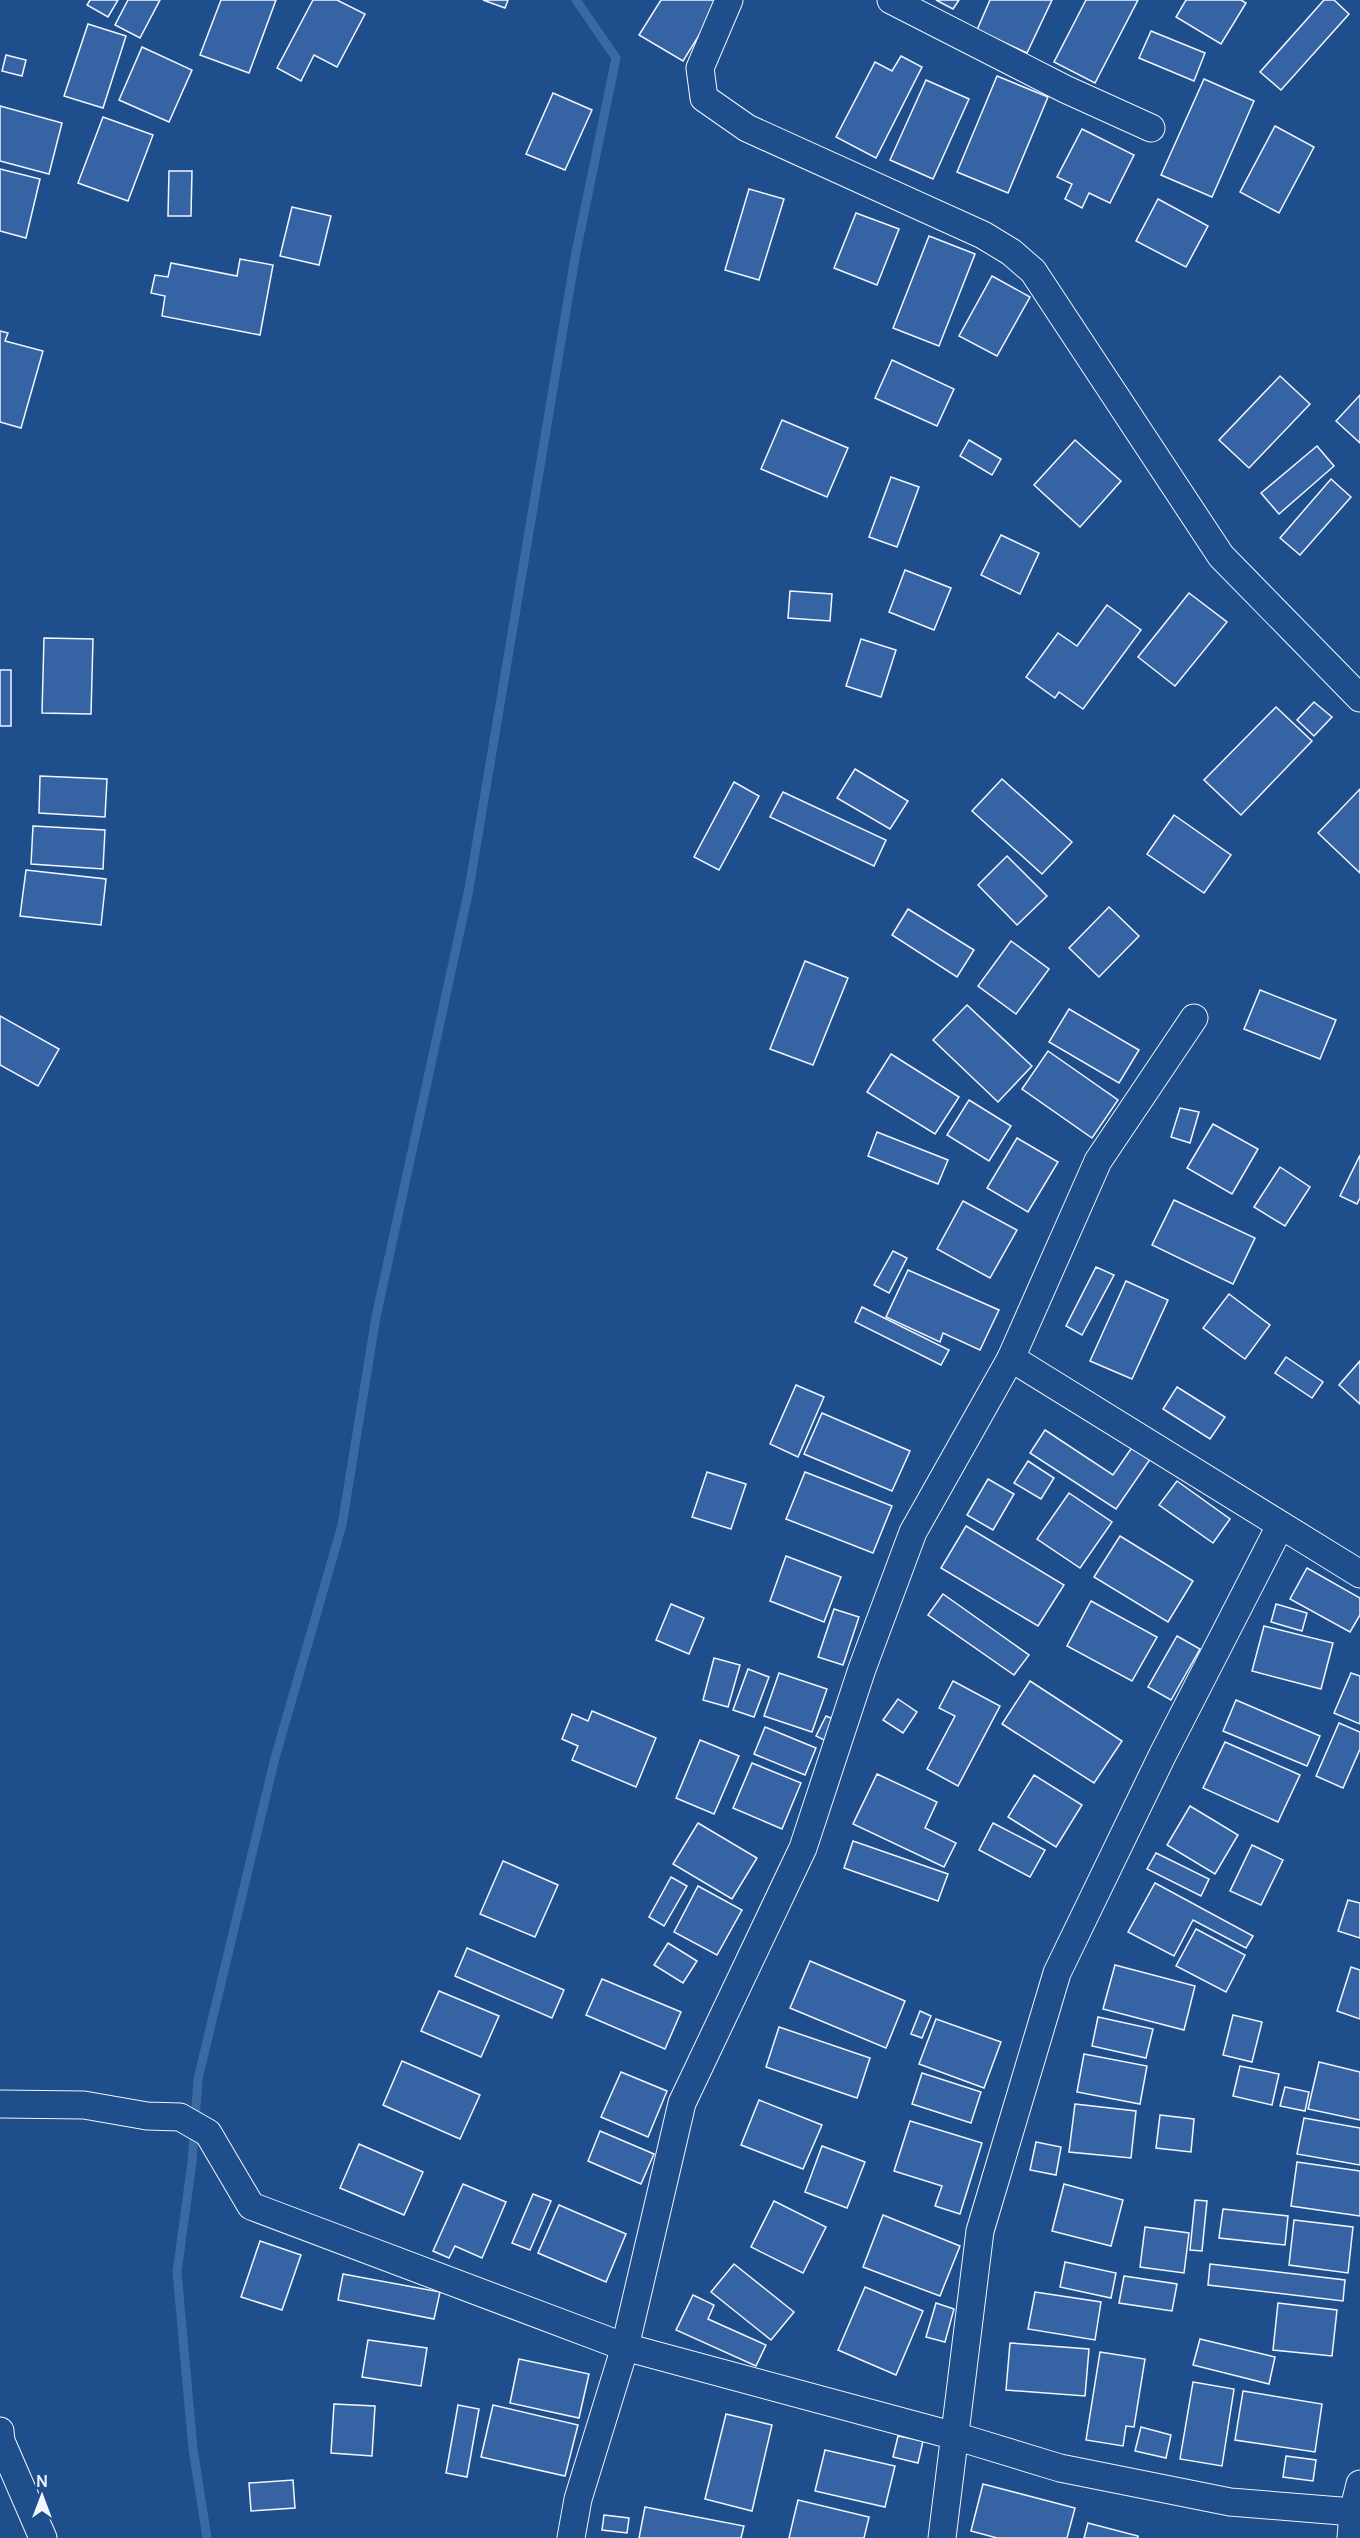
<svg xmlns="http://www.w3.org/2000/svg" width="1360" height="2538" font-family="Manrope,sans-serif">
  <rect width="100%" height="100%" fill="#1f4e8c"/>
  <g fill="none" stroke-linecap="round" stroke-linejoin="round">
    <polyline stroke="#3b69a3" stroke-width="9" points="207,2538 193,2449 177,2272 192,2162 198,2079 275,1758 342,1525 376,1317 469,889 576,252 616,58 576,0"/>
  </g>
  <g fill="#3563a3" stroke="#f2f6ff" stroke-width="1.5">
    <polygon points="90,0 118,0 108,17 87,5"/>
    <polygon points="128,0 160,0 140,38 115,25"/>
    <polygon points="221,0 276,0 249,73 200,55"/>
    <polygon points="313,0 337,0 365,14 337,67 314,55 301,81 277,68"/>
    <polygon points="483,0 508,0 505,8"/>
    <polygon points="661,0 721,0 683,61 639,35"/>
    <polygon points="936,0 959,0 953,9"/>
    <polygon points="990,0 1052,0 1027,53 977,30"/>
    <polygon points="1086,0 1138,0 1095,83 1054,62"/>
    <polygon points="1186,0 1241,0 1246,3 1221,44 1176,17"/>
    <polygon points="1324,0 1334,0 1349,14 1281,90 1260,72"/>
    <polygon points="88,24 126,36 103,108 64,96"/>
    <polygon points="1151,31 1205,53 1194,81 1139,58"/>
    <polygon points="142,47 192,70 169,122 119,100"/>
    <polygon points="6,55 26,60 22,76 2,71"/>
    <polygon points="901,56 922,67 876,158 836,137 875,62 892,71"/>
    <polygon points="997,76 1048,97 1008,193 957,172"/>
    <polygon points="1204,79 1254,101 1212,197 1161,175"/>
    <polygon points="926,80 969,99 933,179 890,160"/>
    <polygon points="553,93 592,110 565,170 526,154"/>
    <polygon points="0,106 62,123 49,174 0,161"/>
    <polygon points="103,117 153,135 128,201 78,183"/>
    <polygon points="1275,126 1314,147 1279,213 1240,192"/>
    <polygon points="1082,129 1134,155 1110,203 1089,193 1082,208 1065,199 1072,184 1057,177"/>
    <polygon points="0,169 40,179 26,238 0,231"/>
    <polygon points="169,171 192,171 191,216 168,216"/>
    <polygon points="749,189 784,199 759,280 725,270"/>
    <polygon points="1158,199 1208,226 1186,267 1136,241"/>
    <polygon points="292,207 331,216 319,265 280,256"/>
    <polygon points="856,213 899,229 877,285 834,268"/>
    <polygon points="929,236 975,254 939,346 893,328"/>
    <polygon points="240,259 273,265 260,335 162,316 165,296 151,293 155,275 168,277 171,263 237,276"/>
    <polygon points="992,276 1030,297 997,356 959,336"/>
    <polygon points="0,331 8,333 5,341 43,351 21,428 0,422"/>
    <polygon points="892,360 954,389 937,426 875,398"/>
    <polygon points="1280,376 1310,404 1249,468 1219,440"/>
    <polygon points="1360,395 1360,443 1336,421"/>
    <polygon points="782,420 848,448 827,497 761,469"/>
    <polygon points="969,440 1001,459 992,475 960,456"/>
    <polygon points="1075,440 1121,481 1080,527 1034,485"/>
    <polygon points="1317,446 1334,466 1279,514 1261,493"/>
    <polygon points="891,477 919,487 897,547 869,537"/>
    <polygon points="1331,479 1351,497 1300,555 1280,538"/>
    <polygon points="1001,535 1039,553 1020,594 981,575"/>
    <polygon points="905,570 951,588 934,630 889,612"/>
    <polygon points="790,591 832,594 830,621 788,618"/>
    <polygon points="1189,593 1227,622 1175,686 1138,657"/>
    <polygon points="1107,605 1141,630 1083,709 1059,692 1055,698 1026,677 1058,633 1077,646"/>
    <polygon points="44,638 93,639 91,714 42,713"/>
    <polygon points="861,639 896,650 881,697 846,686"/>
    <rect x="0" y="670" width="11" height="56"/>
    <polygon points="1314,702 1332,717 1314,736 1297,720"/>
    <polygon points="1276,707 1312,741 1241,815 1204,780"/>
    <polygon points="855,769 908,801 890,829 837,798"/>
    <polygon points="40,776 107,779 105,817 39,813"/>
    <polygon points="1002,779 1072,842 1042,874 972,811"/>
    <polygon points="734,782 759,796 719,870 694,857"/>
    <polygon points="1360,789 1360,873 1318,833"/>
    <polygon points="783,792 886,840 874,866 770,817"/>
    <polygon points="1174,815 1231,855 1204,893 1147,854"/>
    <polygon points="33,826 105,830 103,869 31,864"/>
    <polygon points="1007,856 1047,896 1017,925 978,885"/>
    <polygon points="26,870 106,879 101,925 20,916"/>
    <polygon points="1109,907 1139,936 1099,977 1069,948"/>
    <polygon points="908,909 974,950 957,977 892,935"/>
    <polygon points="1011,941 1049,969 1016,1014 978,986"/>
    <polygon points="805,961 848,978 813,1065 770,1049"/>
    <polygon points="1260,990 1336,1020 1320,1059 1244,1029"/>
    <polygon points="967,1005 1032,1066 998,1102 933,1040"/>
    <polygon points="1069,1009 1139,1050 1119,1083 1049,1042"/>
    <polygon points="0,1016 59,1049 38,1086 0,1065"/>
    <polygon points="1048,1051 1118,1100 1092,1138 1022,1089"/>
    <polygon points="891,1054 959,1097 935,1134 867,1092"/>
    <polygon points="969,1100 1011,1126 989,1161 947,1135"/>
    <polygon points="1180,1108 1199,1112 1190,1143 1171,1137"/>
    <polygon points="1213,1124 1258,1149 1232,1194 1187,1168"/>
    <polygon points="877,1132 948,1160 938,1184 868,1156"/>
    <polygon points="1017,1138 1058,1162 1028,1212 987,1188"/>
    <polygon points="1360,1155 1360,1198 1357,1204 1340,1196"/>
    <polygon points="1280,1167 1310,1187 1285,1226 1254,1207"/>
    <polygon points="1174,1200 1255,1238 1233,1284 1152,1245"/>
    <polygon points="963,1201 1017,1230 990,1278 937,1249"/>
    <polygon points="893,1251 907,1258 889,1293 874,1285"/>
    <polygon points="1096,1267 1114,1275 1082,1335 1066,1326"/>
    <polygon points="908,1270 999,1310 980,1350 943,1333 940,1342 886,1317"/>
    <polygon points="1126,1281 1168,1300 1132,1379 1090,1361"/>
    <polygon points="1229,1294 1270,1325 1245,1359 1203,1328"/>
    <polygon points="862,1307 949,1350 941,1365 855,1322"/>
    <polygon points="1286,1357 1323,1382 1312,1398 1275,1373"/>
    <polygon points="1360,1361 1360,1404 1339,1385"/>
    <polygon points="796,1385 824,1397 798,1457 770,1444"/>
    <polygon points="1177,1387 1225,1417 1210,1439 1163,1409"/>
    <polygon points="822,1413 910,1451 892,1491 804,1454"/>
    <polygon points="1045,1430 1113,1475 1133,1446 1151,1458 1116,1509 1030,1453"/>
    <polygon points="1028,1461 1054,1478 1041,1499 1014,1483"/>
    <polygon points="707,1472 746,1484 731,1529 692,1517"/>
    <polygon points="805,1472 892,1506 873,1553 786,1519"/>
    <polygon points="988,1479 1014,1494 993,1530 967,1515"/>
    <polygon points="1177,1481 1230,1519 1213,1543 1159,1505"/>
    <polygon points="1069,1493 1112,1522 1080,1568 1037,1539"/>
    <polygon points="966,1526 1064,1585 1038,1626 941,1568"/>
    <polygon points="1120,1536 1193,1581 1168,1622 1094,1577"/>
    <polygon points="786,1556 841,1577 824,1622 770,1601"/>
    <polygon points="1307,1568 1360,1598 1360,1615 1350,1632 1290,1599"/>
    <polygon points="943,1594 1029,1655 1014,1675 928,1615"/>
    <polygon points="1091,1601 1157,1637 1132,1681 1067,1646"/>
    <polygon points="671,1604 704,1618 689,1654 656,1640"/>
    <polygon points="1276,1604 1307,1613 1302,1631 1271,1622"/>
    <polygon points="834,1609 859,1617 843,1665 818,1657"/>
    <polygon points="1264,1626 1333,1643 1321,1689 1252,1671"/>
    <polygon points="1177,1636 1200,1649 1171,1700 1148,1687"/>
    <polygon points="714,1658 740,1665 728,1707 703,1700"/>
    <polygon points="748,1669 769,1677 754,1717 733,1710"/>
    <polygon points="779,1673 827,1689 812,1732 764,1716"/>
    <polygon points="1351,1673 1360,1676 1360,1724 1334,1713"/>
    <polygon points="953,1681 1000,1706 958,1786 927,1769 955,1716 939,1708"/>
    <polygon points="1030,1681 1122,1741 1094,1783 1002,1724"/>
    <polygon points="898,1699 917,1712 903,1733 883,1720"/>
    <polygon points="1236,1700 1320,1736 1307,1766 1223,1731"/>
    <polygon points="592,1711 656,1738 636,1787 572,1760 578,1746 562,1739 572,1714 588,1721"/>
    <polygon points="826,1716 840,1722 830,1743 816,1736"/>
    <polygon points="1339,1723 1360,1732 1360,1749 1343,1788 1316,1776"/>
    <polygon points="765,1727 816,1748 805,1775 754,1754"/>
    <polygon points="700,1740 739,1756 714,1814 676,1798"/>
    <polygon points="1225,1742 1300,1775 1278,1822 1203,1788"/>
    <polygon points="752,1763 801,1783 782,1829 733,1808"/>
    <polygon points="877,1774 937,1802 925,1828 956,1843 944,1867 853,1824"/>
    <polygon points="1034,1775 1082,1805 1056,1847 1008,1817"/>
    <polygon points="1190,1806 1238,1835 1215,1874 1167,1845"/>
    <polygon points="698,1823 757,1858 732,1899 673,1864"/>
    <polygon points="993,1823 1045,1850 1030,1877 979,1850"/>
    <polygon points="853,1841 948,1874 938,1901 844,1868"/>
    <polygon points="1252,1845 1283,1860 1261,1905 1230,1891"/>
    <polygon points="1156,1853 1209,1879 1201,1896 1147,1869"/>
    <polygon points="503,1861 558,1885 535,1937 480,1914"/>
    <polygon points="671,1877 687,1886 664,1926 649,1917"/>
    <polygon points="1155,1883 1253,1936 1246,1948 1193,1920 1174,1956 1128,1932"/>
    <polygon points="698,1886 742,1910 717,1955 674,1932"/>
    <polygon points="1348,1900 1360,1903 1360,1938 1338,1931"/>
    <polygon points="1196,1929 1245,1955 1226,1992 1176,1966"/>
    <polygon points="668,1943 697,1961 683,1983 654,1965"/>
    <polygon points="467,1948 564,1990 552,2018 455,1976"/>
    <polygon points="810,1961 905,2001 886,2048 790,2008"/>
    <polygon points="1115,1965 1195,1986 1184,2030 1103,2009"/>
    <polygon points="1351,1967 1360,1970 1360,2019 1337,2011"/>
    <polygon points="602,1979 681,2012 665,2049 586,2015"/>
    <polygon points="439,1991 499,2016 481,2057 421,2031"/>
    <polygon points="920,2011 931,2016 922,2038 911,2034"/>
    <polygon points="1233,2015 1262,2022 1252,2062 1223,2055"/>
    <polygon points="1098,2017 1153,2029 1146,2058 1092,2046"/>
    <polygon points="936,2019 1001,2042 984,2088 919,2064"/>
    <polygon points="779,2027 870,2058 857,2098 766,2067"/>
    <polygon points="1084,2054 1147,2066 1140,2104 1077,2092"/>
    <polygon points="402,2061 480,2095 460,2139 383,2105"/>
    <polygon points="1319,2062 1360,2072 1360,2120 1308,2109"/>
    <polygon points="1240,2066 1279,2074 1272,2105 1233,2096"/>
    <polygon points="621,2072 667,2091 648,2137 601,2117"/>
    <polygon points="922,2073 981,2092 971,2123 912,2104"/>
    <polygon points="1285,2087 1309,2092 1305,2111 1280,2106"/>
    <polygon points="759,2100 822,2125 803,2169 741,2145"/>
    <polygon points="1075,2104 1136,2111 1131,2158 1069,2152"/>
    <polygon points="1160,2115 1194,2119 1191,2152 1156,2148"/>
    <polygon points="1304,2118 1360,2128 1360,2165 1297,2154"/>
    <polygon points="910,2121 982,2143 960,2214 935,2206 942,2186 894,2171"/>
    <polygon points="600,2131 654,2154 641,2184 588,2161"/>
    <polygon points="1036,2142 1061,2147 1056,2175 1030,2170"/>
    <polygon points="359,2144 423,2172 404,2215 340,2188"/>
    <polygon points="822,2146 865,2162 847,2208 805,2192"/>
    <polygon points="1297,2162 1360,2171 1360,2216 1291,2206"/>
    <polygon points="463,2184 506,2202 482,2258 455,2246 449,2258 433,2251"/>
    <polygon points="1064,2184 1123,2200 1111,2246 1052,2231"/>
    <polygon points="533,2194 551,2201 530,2250 512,2243"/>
    <polygon points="1195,2200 1207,2201 1202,2251 1190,2250"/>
    <polygon points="774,2201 826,2227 803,2273 751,2247"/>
    <polygon points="559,2205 626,2234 606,2282 538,2253"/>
    <polygon points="1223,2209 1288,2216 1285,2245 1219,2238"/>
    <polygon points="883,2215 960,2246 940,2296 863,2267"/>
    <polygon points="1294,2220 1353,2227 1348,2273 1289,2265"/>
    <polygon points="1145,2227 1189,2233 1184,2273 1140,2267"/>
    <polygon points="260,2241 301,2255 282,2310 241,2297"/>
    <polygon points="1065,2262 1116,2273 1111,2298 1060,2287"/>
    <polygon points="734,2264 794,2312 771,2340 711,2292"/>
    <polygon points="1210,2264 1345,2280 1343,2301 1208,2285"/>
    <polygon points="343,2274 440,2292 434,2319 338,2300"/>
    <polygon points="1124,2276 1177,2284 1172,2311 1119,2303"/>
    <polygon points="865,2287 923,2311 896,2375 838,2350"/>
    <polygon points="1035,2292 1101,2302 1095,2340 1028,2329"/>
    <polygon points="693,2295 714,2305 708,2319 766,2345 756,2366 676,2330"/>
    <polygon points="936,2303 954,2309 945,2342 926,2337"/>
    <polygon points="1278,2303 1337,2310 1332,2356 1273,2350"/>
    <polygon points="1200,2339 1275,2357 1269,2384 1193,2365"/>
    <polygon points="368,2340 427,2348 421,2386 362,2377"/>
    <polygon points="1010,2343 1089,2349 1085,2396 1006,2390"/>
    <polygon points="1100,2352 1145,2359 1134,2427 1126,2426 1123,2446 1086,2440"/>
    <polygon points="519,2359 589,2374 579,2418 510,2403"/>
    <polygon points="1193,2382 1234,2389 1222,2466 1180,2459"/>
    <polygon points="1243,2391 1322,2404 1315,2452 1235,2440"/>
    <polygon points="334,2404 375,2406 372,2456 331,2453"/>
    <polygon points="458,2405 479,2409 467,2477 446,2473"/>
    <polygon points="493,2405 578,2425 565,2476 481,2457"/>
    <polygon points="726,2414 772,2425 752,2511 705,2499"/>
    <polygon points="1141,2427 1171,2435 1166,2458 1135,2451"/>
    <polygon points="898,2436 923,2441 918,2463 893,2457"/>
    <polygon points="825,2450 895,2466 885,2507 815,2491"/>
    <polygon points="1286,2456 1316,2460 1313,2481 1283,2477"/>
    <polygon points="293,2480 295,2508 251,2511 249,2483"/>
    <polygon points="983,2484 1075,2508 1067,2538 997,2538 971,2531"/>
    <polygon points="798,2500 869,2517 864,2538 789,2538"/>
    <polygon points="645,2507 744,2526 741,2538 639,2538"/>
    <polygon points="604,2515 629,2518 627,2533 602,2530"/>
    <polygon points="1088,2523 1138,2536 1138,2538 1084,2538"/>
  </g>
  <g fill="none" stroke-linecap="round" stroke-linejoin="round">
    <defs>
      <g id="street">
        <polyline points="729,0 700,68 704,98 747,128 983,235 1011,252 1033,271 1221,556 1360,698"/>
        <polyline points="891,0 1065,89 1151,128"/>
        <polyline points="1011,1358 1360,1574"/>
        <polyline points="0,2104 84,2105 147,2116 180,2117 208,2133 251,2206 625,2347 955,2436 1060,2468 1230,2502 1353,2512"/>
        <polyline points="0,2431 1,2441 43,2538"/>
        <polyline points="571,2538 578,2499 625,2347 682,2103 803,1848 862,1669 913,1532 1011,1358 1098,1161 1194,1018"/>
        <polyline points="942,2538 980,2231 1057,1973 1162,1756 1280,1526"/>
        <polyline points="1351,2538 1353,2512 1360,2484"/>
      </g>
    </defs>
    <use href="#street" stroke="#f2f6ff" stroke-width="29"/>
    <use href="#street" stroke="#1f4e8c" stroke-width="27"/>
  </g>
  <g transform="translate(42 2496)" stroke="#1f4e8c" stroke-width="4.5" paint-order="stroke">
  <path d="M0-4.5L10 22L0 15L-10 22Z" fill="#f2f6ff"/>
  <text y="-9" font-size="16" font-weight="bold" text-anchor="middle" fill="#f2f6ff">N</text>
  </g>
</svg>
